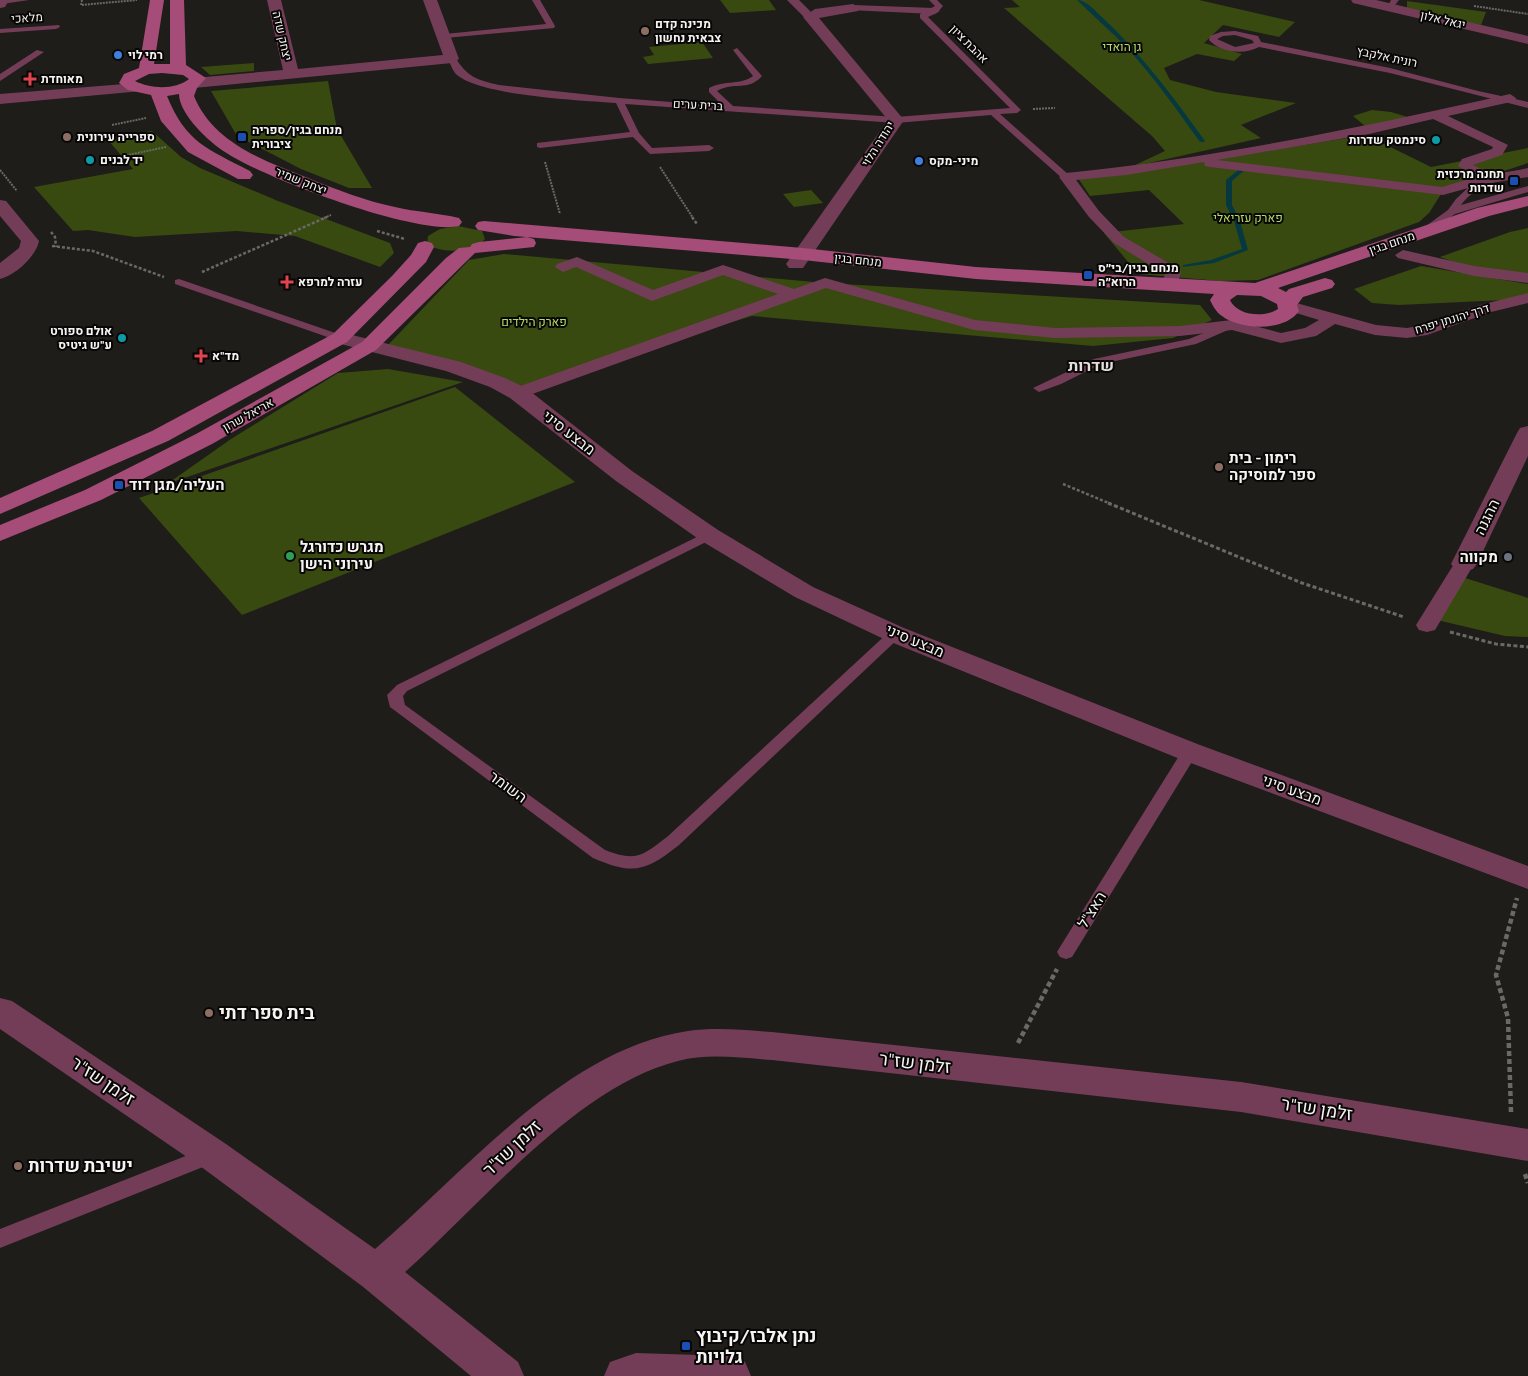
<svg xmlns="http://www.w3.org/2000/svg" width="1528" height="1376" font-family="'Exo 2',Heebo,sans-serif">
  <rect width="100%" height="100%" fill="#1e1d1a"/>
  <g fill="#384a0f">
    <polygon points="720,0 769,0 776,10 730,13"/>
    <polygon points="1012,0 1199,0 1295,22 1279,37 1223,25 1204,43 1242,54 1234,61 1197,54 1164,68 1170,80 1216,92 1296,103 1241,125 1261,138 1131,167 1165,151 1152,136 1004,8 1020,7"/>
    <polygon points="1407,1 1486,12 1481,25 1407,8"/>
    <polygon points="702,42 713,58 648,64 643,57 654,55 649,47"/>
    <polygon points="254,63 254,71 210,75 201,67"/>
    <polygon points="328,81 337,129 372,188 349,188 301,169 237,136 211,91"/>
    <polygon points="1372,110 1391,112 1411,118 1365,126 1353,116"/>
    <polygon points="152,131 181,157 200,168 278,201 390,243 394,253 380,267 295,236 237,231 135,237 88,230 73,231 34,187 133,169 107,139"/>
    <polygon points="1366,135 1431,167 1528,148 1528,163 1443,191 1429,213 1419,222 1258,280 1220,281 1138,274 1104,233 1184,224 1149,190 1090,196 1078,178 1149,170"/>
    <polygon points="811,190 823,203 794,207 783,194"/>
    <path d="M 458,226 L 482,231 L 485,239 C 474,253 441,254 427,244 L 428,236 L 440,229 Z"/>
    <polygon points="1528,228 1528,275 1470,268 1440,257 1510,232"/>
    <polygon points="504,254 825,283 1200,305 1212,320 1173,338 1093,346 752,316 636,351 530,393 388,345 469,260"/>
    <polygon points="1421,266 1528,284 1528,299 1399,305 1372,303 1354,289"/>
    <polygon points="388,369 463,382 167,484 231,439 338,373"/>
    <polygon points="455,387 575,482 242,615 139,498"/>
    <polygon points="1462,577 1528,598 1528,637 1505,636 1437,620"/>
  </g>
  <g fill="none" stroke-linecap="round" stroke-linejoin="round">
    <g fill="#06393f" fill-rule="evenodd">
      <path d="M 1077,0 C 1087,0 1097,13 1104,19 C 1143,56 1174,98 1205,141 L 1204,142 L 1200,142 C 1177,110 1154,77 1127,48 C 1111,31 1093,16 1077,0 Z"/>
      <polygon points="1242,167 1247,168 1232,181 1232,205 1240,221 1248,250 1214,263 1183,267 1183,265 1211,260 1242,249 1234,221 1226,205 1226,180"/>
    </g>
    <g stroke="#6a6966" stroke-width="2" stroke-dasharray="2 1" stroke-linecap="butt">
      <polyline points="82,0 81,5 137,0"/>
      <polyline points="1474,6 1528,14"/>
      <polyline points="1033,109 1055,108"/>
      <polyline points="112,125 146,118"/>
      <polyline points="123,156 166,147"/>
      <polyline points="545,162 560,214"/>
      <polyline points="660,167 693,218"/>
      <polyline points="0,170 17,191"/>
      <polyline points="324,218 331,215"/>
    </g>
    <g stroke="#6a6966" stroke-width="2.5" stroke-dasharray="3 2" stroke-linecap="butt">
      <polyline points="692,217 697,224"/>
      <polyline points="377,231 405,239"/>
      <polyline points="51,232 55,237 56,247"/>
      <polyline points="52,246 93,251 164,277"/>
      <polyline points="202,272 327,217"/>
      <polyline points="1063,484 1111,504"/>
    </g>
    <g stroke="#6a6966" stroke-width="3" stroke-dasharray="4 2.5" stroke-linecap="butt">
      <polyline points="1108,503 1302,583 1404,617"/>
      <polyline points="1450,632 1496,644 1528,647"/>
    </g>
    <g stroke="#6a6966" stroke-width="4.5" stroke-dasharray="5 3" stroke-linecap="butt">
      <polyline points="1018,1043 1057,969"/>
      <polyline points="1511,1112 1508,1018 1496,975 1517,898"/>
      <polyline points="1525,1174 1528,1183"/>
    </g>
    <g fill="#743d57" fill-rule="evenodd">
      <polygon points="0,0 29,0 2,4"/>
      <polygon points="532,0 540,0 555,26 554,28 445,38 441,36 445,34 546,24"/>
      <path d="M 929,0 L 937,0 L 943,6 L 937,13 L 928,17 L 1021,110 L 1017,113 L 1000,114 L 1069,175 L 1069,179 L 1063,179 L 991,115 L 896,123 L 625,104 L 639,133 L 652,148 L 709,145 L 714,148 L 709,151 L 650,154 L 633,137 L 540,148 L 537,147 L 537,143 L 630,132 L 616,103 C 582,100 476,96 455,73 C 452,69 450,63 448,59 L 455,57 C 467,77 477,80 499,85 L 619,98 L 723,106 L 709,92 L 709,88 C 724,80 742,85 753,76 L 733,50 L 737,48 L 762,76 C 748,92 734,81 717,91 L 733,106 L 896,117 L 1010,108 L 920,18 L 920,14 L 935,6 Z"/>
      <polygon points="1391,0 1399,0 1391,10 1387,8"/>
      <polygon points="59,25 60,27 56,29 0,33 0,29"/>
      <path d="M 1235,31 L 1258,36 L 1261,42 L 1390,68 L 1478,91 L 1524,101 L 1528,102 L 1528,108 L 1390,73 L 1259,47 C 1244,55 1221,53 1209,40 L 1210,36 L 1221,32 ZM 1235,35 L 1252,40 L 1254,43 L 1235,47 L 1217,39 L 1223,36 Z"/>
      <polygon points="37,50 44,52 0,81 0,74"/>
      <path d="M 1528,168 L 1528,174 C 1503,179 1477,183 1461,205 L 1528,186 L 1528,192 L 1455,214 L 1428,233 L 1419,231 L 1448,210 L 1456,199 L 1472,184 L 1491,176 Z"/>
      <polygon points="179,279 344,336 346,338 340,341 336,340 175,284 175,280"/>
      <polygon points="1233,321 1237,322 1237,326 1196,344 1101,364 1061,384 1039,392 1033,388 1094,359 1189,339"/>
      <path d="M 709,531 L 714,532 L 716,535 L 714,538 L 407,691 L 403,696 L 405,705 L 605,850 C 636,862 642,856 667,837 L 890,631 L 900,631 L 902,634 L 900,637 L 679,845 C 645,872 633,875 593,858 L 390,707 L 387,695 L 397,685 Z"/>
      <polygon points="1190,747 1196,748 1198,752 1072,957 1066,959 1060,957 1057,952 1060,947 1184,748"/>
      <polygon points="211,1146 218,1149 221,1155 218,1161 0,1248 0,1229"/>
    </g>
    <g fill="#743d57" fill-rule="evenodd">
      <polygon points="787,0 799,0 816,17 810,20 806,19"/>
      <polygon points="853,5 934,8 940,11 934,14 849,10 849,6"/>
      <path d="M 1510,94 L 1516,98 L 1515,101 L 1448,116 L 1508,145 L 1502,155 L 1473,165 L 1492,174 L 1528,169 L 1528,177 L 1479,185 L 1443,195 L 1210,167 L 1205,166 L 1204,162 L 1126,175 L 1076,180 L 1099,211 L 1124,237 L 1179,269 L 1181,272 L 1177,286 L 1169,291 L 1161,286 L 1165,274 L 1114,243 L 1089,217 L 1059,177 L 1066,173 C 1215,158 1364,127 1510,94 ZM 1433,119 L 1493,147 L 1492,149 L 1462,159 L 1458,166 L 1476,177 L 1442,187 L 1217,160 L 1369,134 Z"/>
      <polygon points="1403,250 1474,266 1528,273 1528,283 1474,276 1398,258 1395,255"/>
      <polygon points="577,257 653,290 723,265 794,289 825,278 975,320 1055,328 1180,326 1232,320 1281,333 1305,328 1319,320 1283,309 1281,306 1289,301 1376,325 1407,328 1418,326 1480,305 1528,293 1528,303 1491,312 1427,335 1407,338 1375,335 1335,324 1316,336 1281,343 1232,330 1180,336 1055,338 974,330 826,288 524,397 512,397 509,393 512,389 778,294 723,275 652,301 576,267 563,272 555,267 557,264"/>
      <polygon points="1464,558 1471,560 1474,564 1438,625 1435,630 1427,632 1419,630 1416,625 1454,564 1457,560"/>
    </g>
    <g fill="#743d57" fill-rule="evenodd">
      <polygon points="0,0 9,0 5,7 0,8"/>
      <polygon points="267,0 281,0 298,69 443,55 423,0 437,0 459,59 452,63 194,88 189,86 186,83 194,78 283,70"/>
      <polygon points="853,4 860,8 858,11 819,18 904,120 803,268 789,268 786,264 888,120 803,17 815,9"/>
      <path d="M 0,200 L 6,201 L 39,241 C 36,256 16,275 0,279 L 0,263 L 19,248 L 21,241 L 0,216 Z"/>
      <polygon points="340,332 461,362 505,378 526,388 632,471 718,530 813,587 904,628 1200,745 1528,866 1528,889 1180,759 886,640 795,597 700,540 616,481 510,398 490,387 446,371 333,342 330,338 333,334"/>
      <polygon points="1528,426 1528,456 1477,564 1473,569 1464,572 1455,569 1451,564 1517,433 1520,428"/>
      <path d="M 0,998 L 12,1001 L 226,1144 L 375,1249 C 465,1172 565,1049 688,1031 C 716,1027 744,1030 772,1032 L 1241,1082 L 1528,1129 L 1528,1161 L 1241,1112 L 772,1060 C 741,1058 708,1053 678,1061 C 577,1086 482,1204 405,1272 L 518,1362 L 524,1376 L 471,1376 L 362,1286 L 200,1166 L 0,1029 Z"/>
      <polygon points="636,1353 730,1356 745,1362 751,1376 604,1376 610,1362"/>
    </g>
    <g fill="#743d57" fill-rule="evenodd">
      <polygon points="1351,0 1376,0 1528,36 1528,44 1353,3"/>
      <polygon points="137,83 145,88 142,91 0,104 0,94"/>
    </g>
    <g fill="#a54c78" fill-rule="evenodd">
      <path d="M 150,0 L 164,0 L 154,64 L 170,64 L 170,0 L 184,0 L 186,65 L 206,78 L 197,88 L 194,96 C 213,143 265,161 308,178 C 337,190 366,201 395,207 C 416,212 439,213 459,218 L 462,222 L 459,226 C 417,236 263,178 225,152 C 209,142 179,114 179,94 L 167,96 C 186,143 208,149 250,171 L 253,175 L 250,179 L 238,179 L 188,152 L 161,121 L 151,95 L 128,90 L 119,83 L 124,74 L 139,68 ZM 162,73 L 183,75 L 189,79 C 175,90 151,89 135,81 L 149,74 Z"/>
      <path d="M 1528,196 L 1528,206 L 1489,216 L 1278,288 L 1286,292 L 1289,289 L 1325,278 L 1332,280 L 1335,284 L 1332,288 L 1303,297 L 1297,305 L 1299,311 C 1285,332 1240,330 1222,316 C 1216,312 1213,306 1210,300 L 1214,294 L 976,279 L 803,260 L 514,236 L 478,230 L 475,226 L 478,222 L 484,221 L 803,248 L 976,267 L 1255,283 L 1477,208 ZM 1237,295 L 1261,296 L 1277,304 L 1278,309 C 1265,318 1237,316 1230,300 Z"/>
      <polygon points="527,237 534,239 536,243 534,247 475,253 376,350 212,444 101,500 0,541 0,525 85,490 196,434 362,342 446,258 459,248 470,247 472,244 479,242"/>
      <polygon points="425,241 432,243 434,247 426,262 347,342 168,441 0,514 0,498 152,431 333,334 392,276 411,255 418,243"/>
    </g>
  </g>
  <g fill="#8d6e63" stroke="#080706" stroke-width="2">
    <circle cx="645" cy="31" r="5"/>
    <circle cx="67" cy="137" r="5"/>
    <circle cx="1219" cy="467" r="5"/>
    <circle cx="209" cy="1013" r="5"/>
    <circle cx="18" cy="1166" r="5"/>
  </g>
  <g fill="#3f7fe0" stroke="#080706" stroke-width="2">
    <circle cx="118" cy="55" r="5"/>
    <circle cx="919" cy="161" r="5"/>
  </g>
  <g fill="#e0444e" stroke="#080706" stroke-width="2">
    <path d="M27.5 71.5h5v5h5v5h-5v5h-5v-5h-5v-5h5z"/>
    <path d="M284.5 274.5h5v5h5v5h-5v5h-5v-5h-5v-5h5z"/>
    <path d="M198.5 348.5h5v5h5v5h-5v5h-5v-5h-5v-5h5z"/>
  </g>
  <g fill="#1a4fb4" stroke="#080706" stroke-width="2">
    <rect x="237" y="132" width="10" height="10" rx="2.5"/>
    <rect x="1509" y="176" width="10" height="10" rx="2.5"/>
    <rect x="1083" y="270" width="10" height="10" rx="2.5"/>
    <rect x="114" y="480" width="10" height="10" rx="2.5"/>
    <rect x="681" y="1341" width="10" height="10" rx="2.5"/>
  </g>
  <g fill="#0f9aa8" stroke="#080706" stroke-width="2">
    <circle cx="1436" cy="140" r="5"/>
    <circle cx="90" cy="160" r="5"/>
    <circle cx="122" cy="338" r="5"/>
  </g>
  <circle fill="#2e9e5b" stroke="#080706" stroke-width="2" cx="290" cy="556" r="5"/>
  <circle fill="#6b7280" stroke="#080706" stroke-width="2" cx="1508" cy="557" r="5"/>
  <g text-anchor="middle" stroke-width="4" stroke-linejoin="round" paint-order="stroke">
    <g font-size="12" fill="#f5f4f2" stroke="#080706">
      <text transform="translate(27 18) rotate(-4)" y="4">מלאכי</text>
      <text transform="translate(1443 20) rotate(13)" y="4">יגאל אלון</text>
      <text transform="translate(282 36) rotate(77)" y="4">יצחק שדה</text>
      <text transform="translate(969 44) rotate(45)" y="4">אהבת ציון</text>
      <text transform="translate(1387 57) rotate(12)" y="4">רונית אלקבץ</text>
      <text transform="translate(698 105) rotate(3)" y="4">ברית ערים</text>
      <text transform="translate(878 144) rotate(-58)" y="4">יהודה הלוי</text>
      <text transform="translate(301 181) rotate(22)" y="4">יצחק שמיר</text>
      <text transform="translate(1392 243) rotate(-19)" y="4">מנחם בגין</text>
      <text transform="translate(858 260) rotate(6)" y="4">מנחם בגין</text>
      <text transform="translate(1452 319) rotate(-17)" y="4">דרך יהונתן יפרח</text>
      <text transform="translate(248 415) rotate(-29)" y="4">אריאל שרון</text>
    </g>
    <g font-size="12" font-weight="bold" fill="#f5f4f2" stroke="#080706" text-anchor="start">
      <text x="655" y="28">מכינה קדם<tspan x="655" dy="14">צבאית נחשון</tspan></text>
      <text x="128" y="59">רמי לוי</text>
      <text x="41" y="83">מאוחדת</text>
      <text x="252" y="134">מנחם בגין/ספריה<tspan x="252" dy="14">ציבורית</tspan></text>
      <text x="77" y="141">ספרייה עירונית</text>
      <text x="1426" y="144" text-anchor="end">סינמטק שדרות</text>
      <text x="100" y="164">יד לבנים</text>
      <text x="929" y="165">מיני-מקס</text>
      <text x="1504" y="178" text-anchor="end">תחנה מרכזית<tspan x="1504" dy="14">שדרות</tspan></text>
      <text x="1098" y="272">מנחם בגין/בי״ס<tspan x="1098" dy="14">הרוא״ה</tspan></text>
      <text x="298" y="286">עזרה למרפא</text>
      <text x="112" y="335" text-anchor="end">אולם ספורט<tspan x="112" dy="14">ע"ש גיטיס</tspan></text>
      <text x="212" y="360">מד"א</text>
    </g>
    <g font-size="12" fill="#b5de64" stroke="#080706">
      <text x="1122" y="51">גן הואדי</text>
      <text x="1248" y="222">פארק עזריאלי</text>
      <text x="534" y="326">פארק הילדים</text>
    </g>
    <g font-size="15" fill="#f5f4f2" stroke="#080706">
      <text transform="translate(569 433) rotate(38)" y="5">מבצע סיני</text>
      <text transform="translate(1487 517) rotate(-64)" y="5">ההגנה</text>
      <text transform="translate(915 641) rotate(23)" y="5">מבצע סיני</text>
      <text transform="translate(508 787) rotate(36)" y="5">השומר</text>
      <text transform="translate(1292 790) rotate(20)" y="5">מבצע סיני</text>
      <text transform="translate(1092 910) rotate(-58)" y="5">האצ"ל</text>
    </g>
    <g font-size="15" font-weight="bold" fill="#f5f4f2" stroke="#080706" text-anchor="start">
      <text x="1229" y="463">רימון - בית<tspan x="1229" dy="17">ספר למוסיקה</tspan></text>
      <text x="129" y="490">העליה/מגן דוד</text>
      <text x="300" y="552">מגרש כדורגל<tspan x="300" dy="17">עירוני הישן</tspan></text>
      <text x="1498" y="562" text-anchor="end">מקווה</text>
    </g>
    <g font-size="16" font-weight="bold" fill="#e1dfdb" stroke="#080706">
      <text x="1091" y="371">שדרות</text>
    </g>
    <g font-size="18" font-weight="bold" fill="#f5f4f2" stroke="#080706" text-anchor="start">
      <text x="219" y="1019">בית ספר דתי</text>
      <text x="28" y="1172">ישיבת שדרות</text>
      <text x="696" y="1342">נתן אלבז/קיבוץ<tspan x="696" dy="21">גלויות</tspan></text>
    </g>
    <g font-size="18" fill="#f5f4f2" stroke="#080706">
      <text transform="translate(915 1063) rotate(7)" y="6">זלמן שז"ר</text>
      <text transform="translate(103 1081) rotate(34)" y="6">זלמן שז"ר</text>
      <text transform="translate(1317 1109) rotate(9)" y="6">זלמן שז"ר</text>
      <text transform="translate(512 1148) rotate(-43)" y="6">זלמן שז"ר</text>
    </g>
  </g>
</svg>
